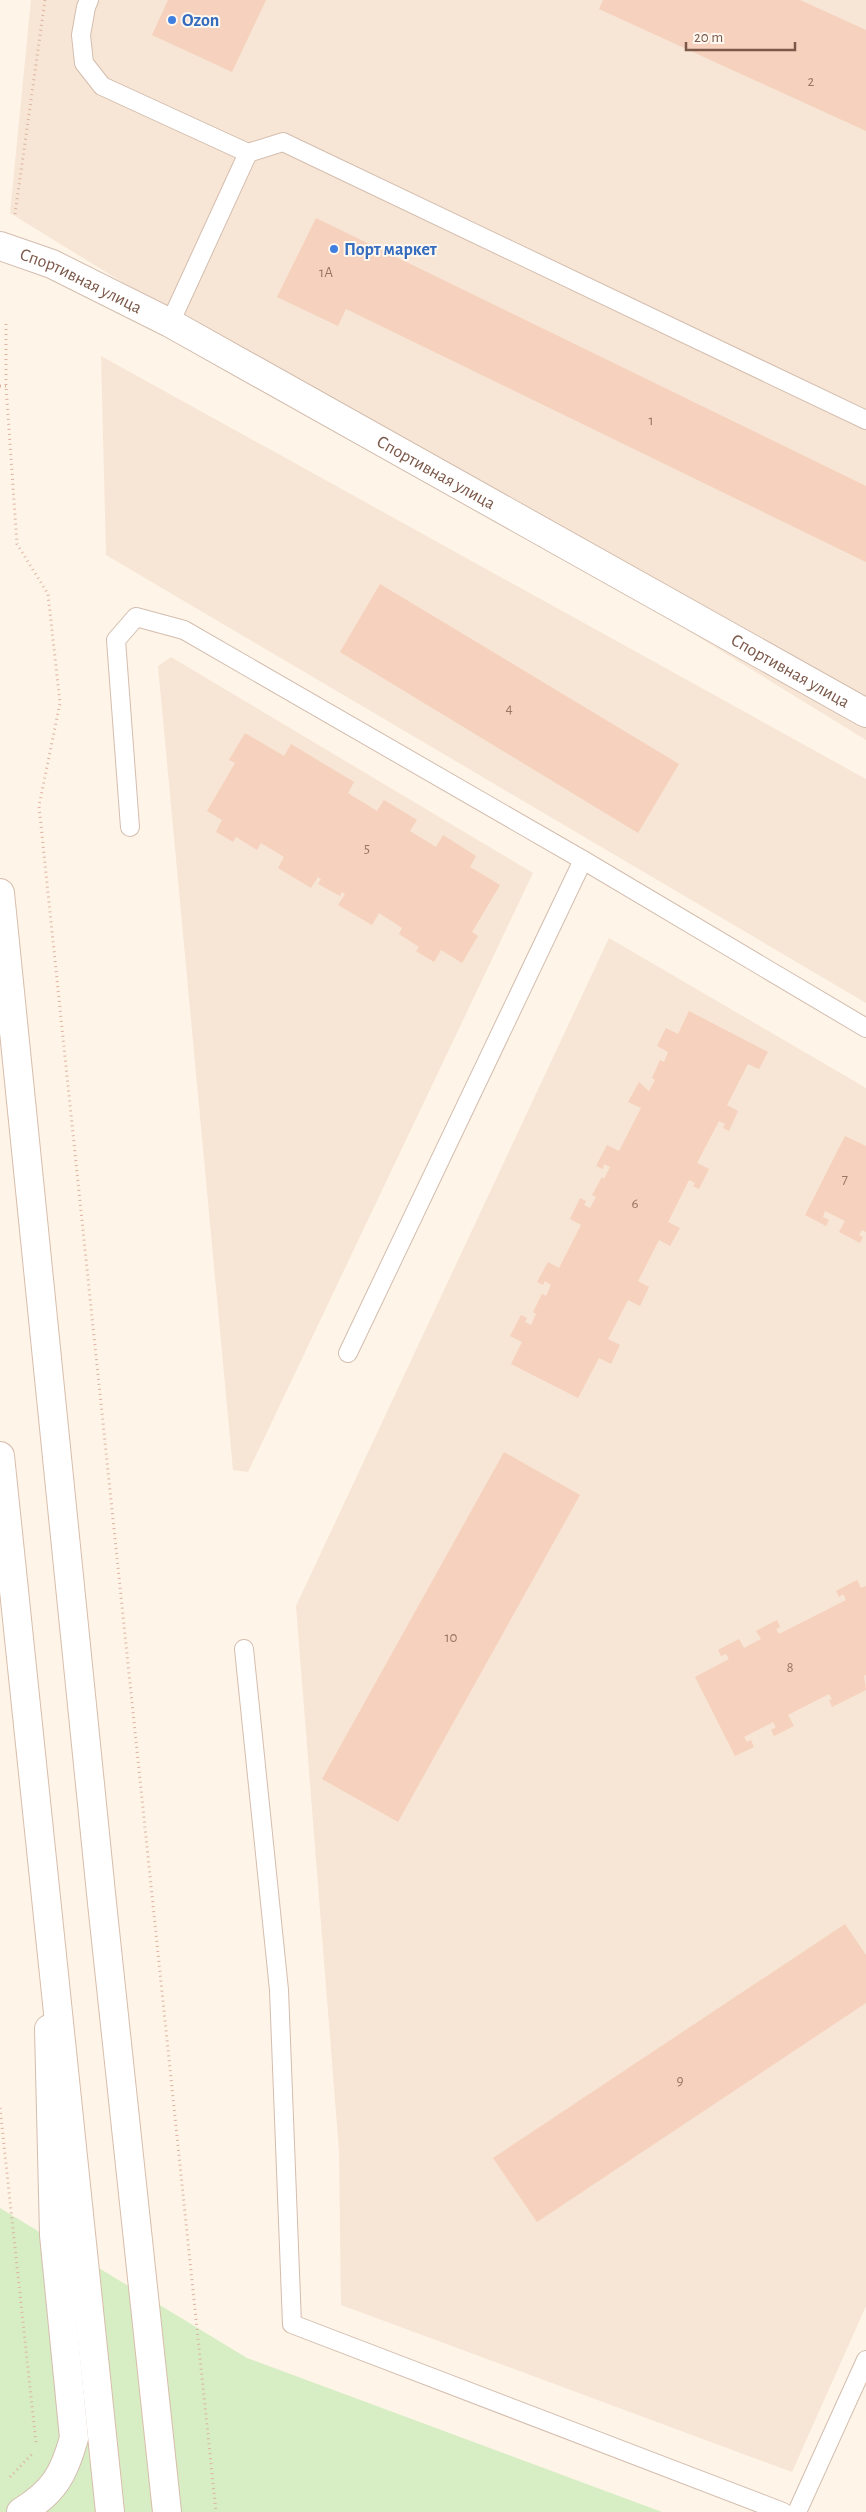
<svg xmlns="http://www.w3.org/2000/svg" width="866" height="2512" font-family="'Alegreya Sans',sans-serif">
  <rect width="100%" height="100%" fill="#fef4e8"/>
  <g fill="#f7e6d5">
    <polygon points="31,0 866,0 866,740 10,213"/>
    <polygon points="101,356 866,779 866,1003 106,555"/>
    <polygon points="171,657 533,873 248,1472 233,1470 158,666"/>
    <polygon points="609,938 866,1088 866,2306 792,2472 341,2305 339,2151 296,1606"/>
  </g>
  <polygon fill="#d7eec4" points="0,2208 247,2358 662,2512 0,2512"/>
  <g fill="#f6d1bd">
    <polygon points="168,0 266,0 232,72 152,35"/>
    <polygon points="603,0 800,0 866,30 866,131 599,9"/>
    <polygon points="316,218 866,486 866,562 346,309 338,326 277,297"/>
    <polygon points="380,584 679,764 638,833 340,652"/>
    <polygon points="245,733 284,756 291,744 354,782 348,793 377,811 384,800 417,820 410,831 436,847 443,835 476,856 470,867 500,885 472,932 478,936 462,963 441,950 434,962 416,951 419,947 399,934 402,928 379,913 372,925 338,905 345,894 342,892 340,896 318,884 321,879 318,877 311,888 278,868 284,857 261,843 257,850 236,837 233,842 216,832 222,820 207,811 235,763 229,760"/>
    <polygon points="689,1011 768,1052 759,1069 748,1064 727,1105 738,1111 729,1131 723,1128 725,1124 719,1121 697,1163 709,1169 699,1189 693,1186 695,1183 689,1180 668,1222 680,1228 670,1246 659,1240 638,1281 649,1287 640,1306 628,1300 608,1339 620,1345 611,1364 599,1358 578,1398 511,1364 522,1342 510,1336 521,1315 527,1318 525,1322 531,1325 536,1314 533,1312 542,1294 546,1296 551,1285 545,1281 543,1285 537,1282 548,1262 559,1268 581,1225 570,1219 580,1198 586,1201 584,1205 590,1208 596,1197 592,1195 602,1177 604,1179 610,1167 604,1164 603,1169 596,1166 607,1145 619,1151 641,1108 628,1102 639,1082 649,1091 655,1080 652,1078 660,1060 664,1062 668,1052 657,1046 666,1028 678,1034"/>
    <polygon points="845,1136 866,1146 866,1232 862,1230 859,1235 863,1237 860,1243 839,1232 845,1221 825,1211 823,1217 829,1220 826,1226 805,1215"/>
    <polygon points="504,1452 580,1495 398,1822 322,1779"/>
    <polygon points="857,1580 861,1588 866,1586 866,1675 864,1676 866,1690 832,1707 829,1700 832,1699 829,1694 788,1715 794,1726 774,1736 771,1730 776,1727 773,1722 744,1737 747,1742 751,1740 754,1747 735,1756 695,1677 729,1659 726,1654 721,1656 718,1650 739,1639 744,1648 761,1639 756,1631 777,1620 780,1627 776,1629 779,1634 846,1600 843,1594 839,1597 836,1591"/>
    <polygon points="845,1924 866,1955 866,2003 537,2222 493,2158"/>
  </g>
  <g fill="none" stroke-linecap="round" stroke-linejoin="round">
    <defs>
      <g id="lane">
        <polyline points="89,0 86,7 81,35 84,63 102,86 248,153"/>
        <polyline points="170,323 248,153 283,142 866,420"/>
        <polyline points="130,827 116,640 136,617 184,630 583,860 866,1028"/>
        <polyline points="348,1353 583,860"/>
        <polyline points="244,1649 279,1990 292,2324 783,2512"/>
        <polyline points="797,2512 866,2360"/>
      </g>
      <g id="street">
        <path id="s1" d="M 0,246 L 52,264 L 170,323 L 866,713"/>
        <path d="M 21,2512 C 54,2492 64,2474 74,2438 L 54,2235 L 49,2029"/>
      </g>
      <g id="secondary">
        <polyline points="0,893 102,1903 167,2512"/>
        <polyline points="0,1456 110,2512"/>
      </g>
    </defs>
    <use href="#lane" stroke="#d4bdae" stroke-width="20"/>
    <use href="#street" stroke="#d4bdae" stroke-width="30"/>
    <use href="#secondary" stroke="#d8bdab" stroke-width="30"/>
    <g stroke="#dcb49f" stroke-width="3" stroke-dasharray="1 4" stroke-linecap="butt">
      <polyline points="15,214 45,0"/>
      <polyline points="6,324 6,386 17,544 48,594 60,703 39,806 216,2512"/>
      <polyline points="0,386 6,386"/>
      <polyline points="0,2108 36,2443"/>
      <polyline points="10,2477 33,2453"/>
    </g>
    <use href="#lane" stroke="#fff" stroke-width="18"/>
    <use href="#street" stroke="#fff" stroke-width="28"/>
    <use href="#secondary" stroke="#fff" stroke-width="28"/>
  </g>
  <g fill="#3f7fe0" stroke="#fff8f0" stroke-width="2">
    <circle cx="172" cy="20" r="5"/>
    <circle cx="334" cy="249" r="5"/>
  </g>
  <g text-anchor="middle" stroke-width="4" stroke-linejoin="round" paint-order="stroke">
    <g font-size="15" fill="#9a7666">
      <text x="811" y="86">2</text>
      <text x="326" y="277">1А</text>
      <text x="651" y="425">1</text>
      <text x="509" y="713">4</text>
      <text x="367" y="853">5</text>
      <text x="845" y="1184">7</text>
      <text x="635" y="1208">6</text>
      <text x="451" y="1642">10</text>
      <text x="790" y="1672">8</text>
      <text x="680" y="2085">9</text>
    </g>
    <g font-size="18" font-weight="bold" fill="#366cbe" stroke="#fff8f0" text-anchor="start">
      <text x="182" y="26">Ozon</text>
      <text x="344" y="255">Порт маркет</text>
    </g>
    <g font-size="18" fill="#7b5849" stroke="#fff8f0">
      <text dy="6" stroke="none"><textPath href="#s1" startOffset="88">Спортивная улица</textPath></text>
      <text dy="6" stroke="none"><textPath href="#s1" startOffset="492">Спортивная улица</textPath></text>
      <text dy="6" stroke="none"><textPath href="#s1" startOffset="898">Спортивная улица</textPath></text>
    </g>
  </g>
  <path d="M686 42v8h109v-8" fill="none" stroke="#7b5849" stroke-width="2.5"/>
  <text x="694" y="42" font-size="15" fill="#7b5849" stroke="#fff8f0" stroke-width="4" paint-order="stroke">20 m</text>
</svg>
